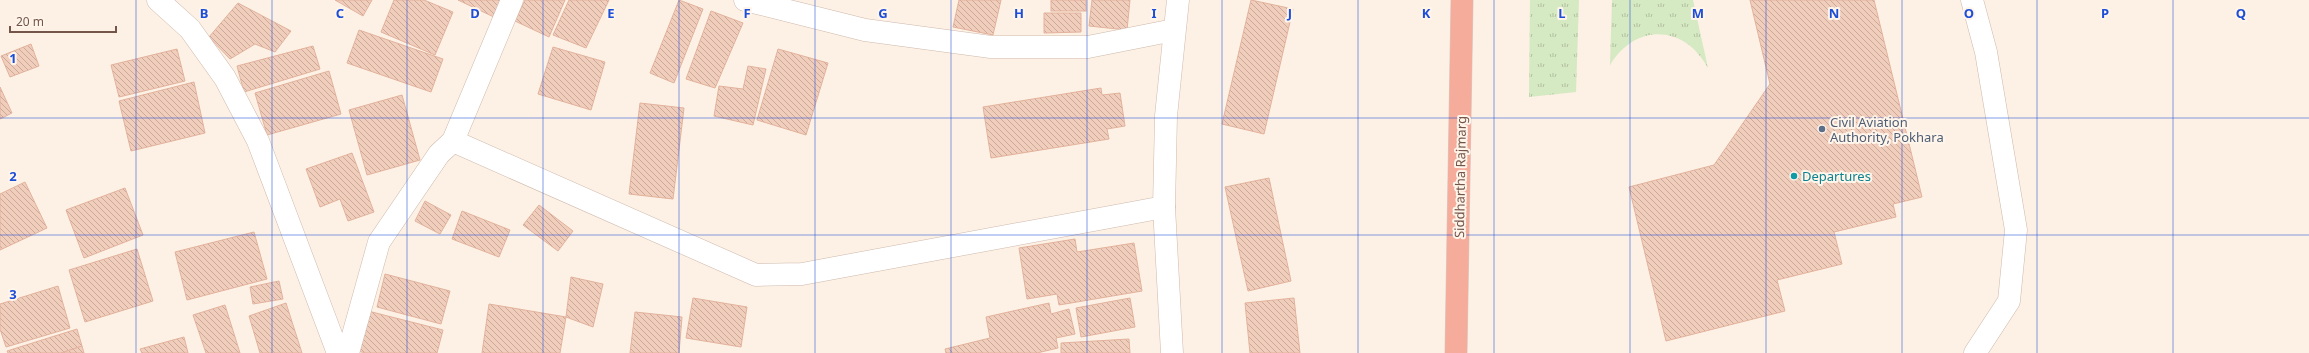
<svg xmlns="http://www.w3.org/2000/svg" width="2309" height="353" font-family="'Noto Sans',sans-serif">
  <defs>
    <pattern id="grass-tufts" width="24" height="20" patternUnits="userSpaceOnUse"><rect width="24" height="20" fill="#d5e9c3"/><path d="M3 7l-1-3M5 7V3M7 7l1-3M15 17l-1-3M17 17v-4M19 17l1-3" fill="none" stroke="#b1c0a0"/></pattern>
    <pattern id="building-back-hatch" width="6" height="6" patternUnits="userSpaceOnUse"><rect width="6" height="6" fill="#f1cdbc"/><path d="M-1 5l2 2M0 0l6 6M5-1l2 2" fill="none" stroke="#c8a99b"/></pattern>
  </defs>
  <rect width="100%" height="100%" fill="#fcf1e4"/>
  <g fill="url(#grass-tufts)">
    <polygon points="1530,0 1579,0 1576,92 1529,97"/>
    <path d="M 1612,0 L 1693,0 L 1708,68 C 1685,25 1636,22 1610,65 Z"/>
  </g>
  <g fill="url(#building-back-hatch)" stroke="#e3b29c">
    <polygon points="335,0 372,0 363,16"/>
    <polygon points="394,0 424,0 453,12 435,55 381,32"/>
    <polygon points="458,0 504,0 496,18"/>
    <polygon points="525,0 565,0 549,37 515,21"/>
    <polygon points="569,0 609,0 586,48 553,35"/>
    <polygon points="679,0 703,9 674,83 650,73"/>
    <polygon points="959,0 1001,0 993,35 953,27"/>
    <rect x="1051" y="0" width="35" height="11"/>
    <polygon points="1092,0 1130,0 1127,30 1089,26"/>
    <polygon points="1251,0 1293,9 1264,134 1222,124"/>
    <polygon points="1750,0 1874,0 1922,197 1893,204 1896,217 1834,232 1842,264 1777,280 1785,311 1666,341 1629,187 1714,165 1770,84"/>
    <polygon points="238,3 291,31 275,52 255,44 230,59 209,37"/>
    <polygon points="711,11 743,23 715,88 686,79"/>
    <polygon points="1044,13 1081,13 1081,32 1044,33"/>
    <polygon points="359,30 443,59 431,92 347,63"/>
    <polygon points="31,44 39,66 10,77 1,56"/>
    <polygon points="313,46 320,69 244,92 237,66"/>
    <polygon points="553,47 605,62 591,110 538,94"/>
    <polygon points="177,49 185,81 119,97 111,65"/>
    <polygon points="778,49 828,63 806,135 757,120"/>
    <polygon points="748,66 766,69 753,125 714,116 719,86 743,89"/>
    <polygon points="329,71 341,114 267,135 255,93"/>
    <polygon points="194,82 205,133 131,151 119,101"/>
    <polygon points="0,87 12,113 0,119"/>
    <polygon points="1101,88 1102,95 1120,93 1125,126 1107,129 1109,139 991,158 983,107"/>
    <polygon points="402,95 420,160 367,175 349,110"/>
    <polygon points="640,103 684,108 673,199 629,194"/>
    <polygon points="352,153 374,212 348,221 340,199 320,207 306,169"/>
    <polygon points="1269,178 1291,281 1248,291 1225,187"/>
    <polygon points="25,182 47,228 0,250 0,194"/>
    <polygon points="125,188 143,235 84,258 66,210"/>
    <polygon points="425,201 451,215 440,234 415,221"/>
    <polygon points="539,205 573,231 558,251 523,225"/>
    <polygon points="462,211 510,230 499,257 452,239"/>
    <polygon points="254,232 267,279 187,300 175,252"/>
    <polygon points="1075,239 1077,252 1134,243 1142,291 1059,305 1057,294 1027,299 1019,248"/>
    <polygon points="137,249 153,301 85,322 69,270"/>
    <polygon points="385,274 450,291 441,324 377,307"/>
    <polygon points="571,277 603,284 593,327 566,317"/>
    <polygon points="279,281 283,299 253,304 250,287"/>
    <polygon points="58,286 70,328 6,347 0,329 0,304"/>
    <polygon points="693,298 747,307 741,347 686,338"/>
    <polygon points="1130,298 1135,327 1081,337 1076,308"/>
    <polygon points="1294,298 1300,353 1250,353 1245,303"/>
    <polygon points="286,303 302,353 260,353 249,316"/>
    <polygon points="1049,303 1051,314 1069,309 1075,334 1056,338 1058,348 1037,353 946,353 945,349 990,338 986,317"/>
    <polygon points="489,304 566,317 560,353 482,353"/>
    <polygon points="225,305 240,353 206,353 193,315"/>
    <polygon points="368,311 443,330 437,353 366,353 357,351"/>
    <polygon points="635,312 682,317 679,353 630,353"/>
    <polygon points="77,329 82,346 61,353 8,353 7,351"/>
    <polygon points="184,337 188,353 142,353 140,349"/>
    <polygon points="1129,339 1130,353 1061,353 1061,343"/>
    <polygon points="82,346 84,353 61,353"/>
  </g>
  <g fill="none" stroke-linecap="round" stroke-linejoin="round">
    <defs>
      <g id="minor">
        <polyline points="158,0 190,29 225,78 258,141 338,353"/>
        <polyline points="745,0 865,30 991,47 1088,47 1174,30"/>
        <polyline points="1972,0 1986,52 2016,230 2009,301 1975,353"/>
        <polyline points="453,141 512,0"/>
        <polyline points="348,353 379,242 439,154 453,141 756,275 802,274 1164,207"/>
        <polyline points="1172,353 1164,207 1166,116 1178,0"/>
      </g>
      <polyline id="highway" points="1456,353 1462,0"/>
    </defs>
    <use href="#minor" stroke="#cfb9ad" stroke-width="23"/>
    <use href="#highway" stroke="#d8cfcc" stroke-width="23"/>
    <use href="#minor" stroke="#fff" stroke-width="22"/>
    <use href="#highway" stroke="#f5ac9b" stroke-width="22"/>
  </g>
  <path fill="none" stroke="#1d4ed8" stroke-width="1" stroke-opacity="0.55" d="M 136,0 L 136,353M 272,0 L 272,353M 407,0 L 407,353M 543,0 L 543,353M 679,0 L 679,353M 815,0 L 815,353M 951,0 L 951,353M 1087,0 L 1087,353M 1222,0 L 1222,353M 1358,0 L 1358,353M 1494,0 L 1494,353M 1630,0 L 1630,353M 1766,0 L 1766,353M 1902,0 L 1902,353M 2037,0 L 2037,353M 2173,0 L 2173,353M 0,118 L 2309,118M 0,235 L 2309,235"/>
  <circle fill="#5c6f8a" stroke="#fff5ea" stroke-width="1.5" cx="1822" cy="129" r="4"/>
  <circle fill="#0f9aa8" stroke="#fff5ea" stroke-width="1.5" cx="1794" cy="176" r="4"/>
  <g text-anchor="middle" stroke-width="4" stroke-linejoin="round" paint-order="stroke">
    <g font-size="13" fill="#4e5e75" stroke="#fff5ea" text-anchor="start">
      <text x="1830" y="127">Civil Aviation<tspan x="1830" dy="15">Authority, Pokhara</tspan></text>
    </g>
    <g font-size="13" fill="#0d838f" stroke="#fff5ea" text-anchor="start">
      <text x="1802" y="181">Departures</text>
    </g>
    <g font-size="13" fill="#74554a" stroke="#fff5ea">
      <text transform="translate(1460 177) rotate(-89)" y="5">Siddhartha Rajmarg</text>
    </g>
  </g>
  <g font-size="13" text-anchor="middle" font-weight="bold" fill="#1d4ed8" stroke="#fff5ea" stroke-width="4" stroke-linejoin="round" paint-order="stroke">
    <text x="204" y="18">B</text>
    <text x="340" y="18">C</text>
    <text x="475" y="18">D</text>
    <text x="611" y="18">E</text>
    <text x="747" y="18">F</text>
    <text x="883" y="18">G</text>
    <text x="1019" y="18">H</text>
    <text x="1154" y="18">I</text>
    <text x="1290" y="18">J</text>
    <text x="1426" y="18">K</text>
    <text x="1562" y="18">L</text>
    <text x="1698" y="18">M</text>
    <text x="1834" y="18">N</text>
    <text x="1969" y="18">O</text>
    <text x="2105" y="18">P</text>
    <text x="2241" y="18">Q</text>
    <text x="13" y="63">1</text>
    <text x="13" y="181">2</text>
    <text x="13" y="299">3</text>
  </g>
  <path d="M10 26v6h106v-6" fill="none" stroke="#74554a" stroke-width="2"/>
  <text x="16" y="26" font-size="12" fill="#74554a" stroke="#fff5ea" stroke-width="3" paint-order="stroke">20 m</text>
</svg>
